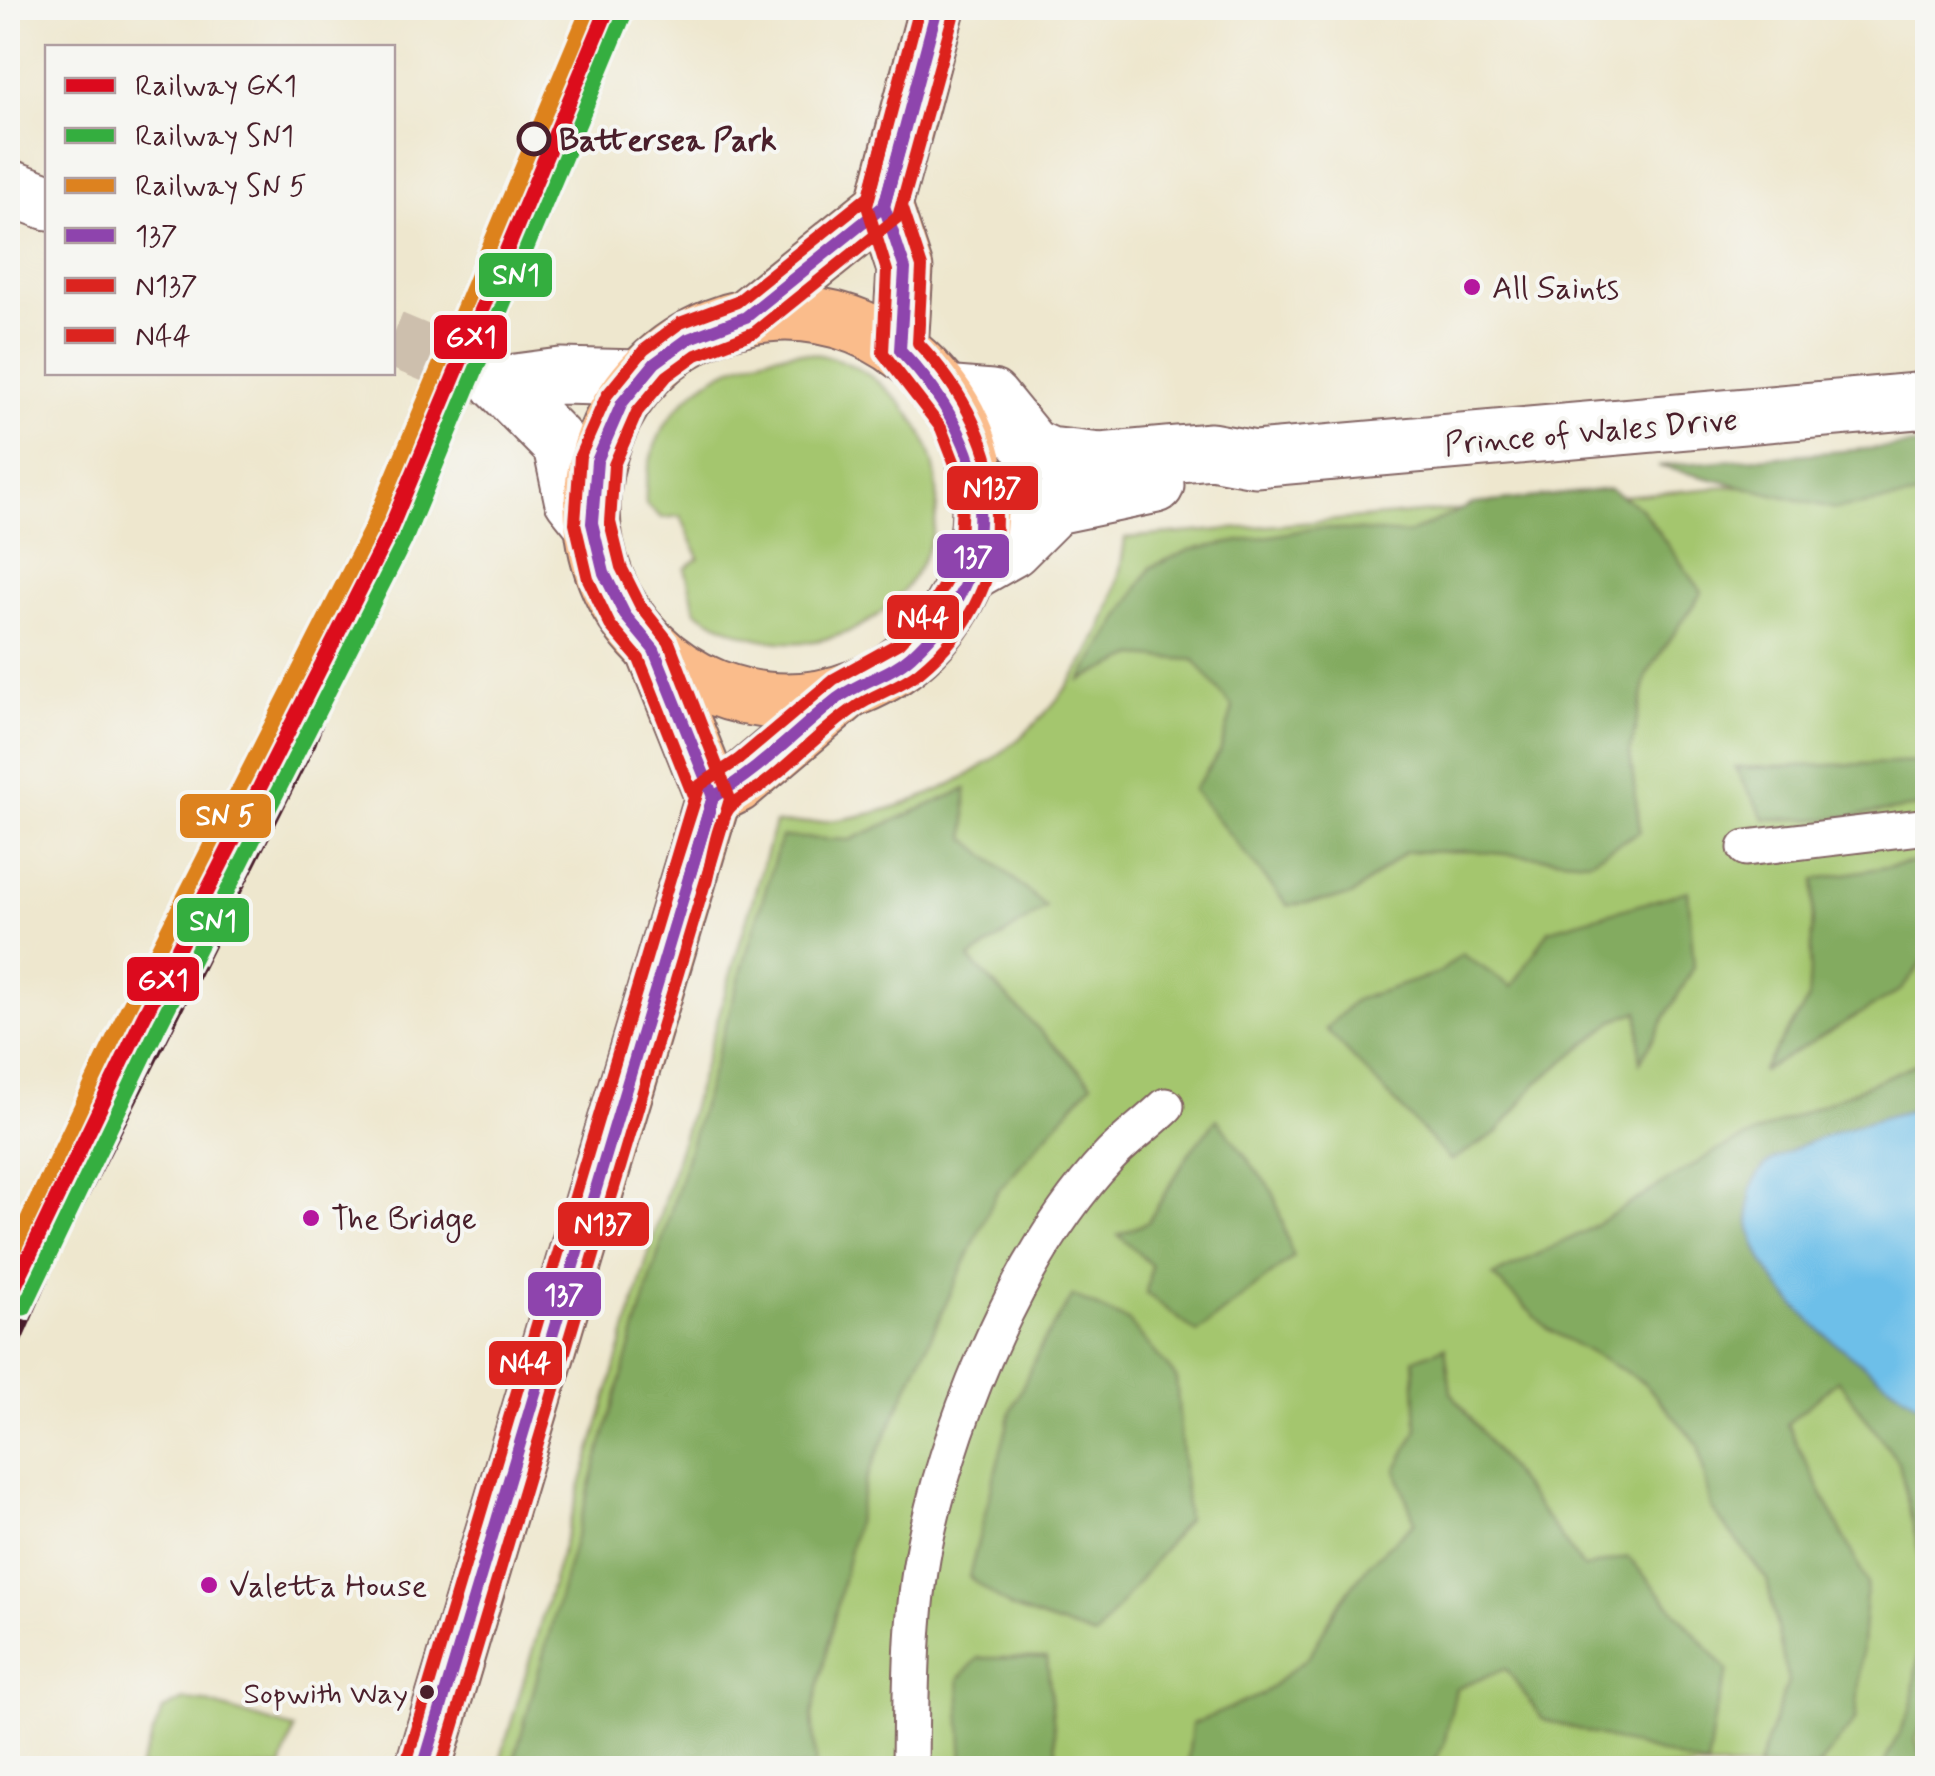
<svg xmlns="http://www.w3.org/2000/svg" width="1935" height="1776" font-family="Mynerve,sans-serif">
  <rect width="100%" height="100%" fill="#f6f6f2"/>
  <filter id="ink" filterUnits="userSpaceOnUse"><feTurbulence type="fractalNoise" baseFrequency=".01" numOctaves="2"/><feDisplacementMap in="SourceGraphic" scale="20" xChannelSelector="R" yChannelSelector="G"/><feConvolveMatrix kernelMatrix="1 2 1 2 8 2 1 2 1" color-interpolation-filters="sRGB"/></filter>
  <filter id="wash" filterUnits="userSpaceOnUse"><feTurbulence type="fractalNoise" baseFrequency=".0048" numOctaves="4" result="noise"/><feDisplacementMap in="SourceGraphic" scale="40" xChannelSelector="R" yChannelSelector="G"/><feGaussianBlur stdDeviation="2.25" result="paint"/><feColorMatrix in="noise" values="0 0 0 0 0 0 0 0 0 0 0 0 0 0 0 0 0 1.4 0 .05"/><feComposite in="paint" operator="in"/></filter>
  <g filter="url(#wash)">
    <rect width="100%" height="100%" fill="#eee7ce"/>
    <g fill="#a4c66e" stroke="#77724c" stroke-width="2.5">
      <path d="M 796,352 C 834,354 862,366 891,393 C 1014,509 872,723 696,611 L 685,568 L 699,558 L 681,516 L 662,518 L 646,505 C 641,416 712,358 796,352 Z"/>
      <path d="M 1927,470 L 1927,1768 L 498,1768 L 775,823 C 945,829 1106,714 1125,538 Z"/>
      <polygon points="184,1700 204,1702 294,1729 281,1768 139,1768 163,1710"/>
    </g>
    <g fill="#83ab61" stroke="#666546" stroke-width="2.5">
      <polygon points="1927,444 1927,495 1835,509 1658,466"/>
      <polygon points="1610,489 1641,508 1702,592 1647,674 1630,753 1640,831 1588,861 1468,851 1405,852 1351,896 1288,906 1193,790 1220,752 1233,708 1194,660 1135,656 1081,680 1151,567 1190,550 1316,528 1408,534 1473,504"/>
      <polygon points="1927,762 1927,806 1828,819 1765,819 1735,768"/>
      <polygon points="966,789 966,838 1046,907 969,959 1092,1083 997,1192 866,1479 812,1715 816,1768 512,1768 595,1468 781,837 850,840"/>
      <polygon points="1927,860 1927,956 1902,989 1761,1072 1808,1001 1815,879"/>
      <polygon points="1688,891 1694,967 1640,1062 1639,1011 1615,1020 1536,1084 1498,1132 1451,1161 1326,1029 1355,1000 1439,973 1462,954 1512,987 1549,930"/>
      <polygon points="1927,1059 1928,1716 1915,1739 1927,1768 1882,1768 1911,1708 1927,1587 1899,1463 1838,1380 1787,1424 1867,1583 1856,1719 1817,1768 1757,1768 1788,1682 1767,1580 1711,1508 1698,1444 1643,1382 1548,1329 1493,1276 1582,1233 1718,1150"/>
      <polygon points="1217,1119 1273,1192 1293,1257 1197,1333 1146,1293 1151,1265 1118,1235 1148,1222 1190,1152"/>
      <polygon points="1073,1296 1128,1321 1176,1377 1187,1519 1095,1637 1011,1608 969,1577 1011,1411 1042,1344"/>
      <polygon points="1445,1347 1451,1392 1584,1568 1628,1557 1728,1671 1715,1713 1707,1767 1542,1719 1506,1668 1456,1689 1444,1744 1431,1768 1187,1768 1192,1724 1261,1695 1310,1655 1337,1606 1370,1563 1415,1522 1396,1470 1417,1430 1414,1359"/>
      <polygon points="978,1658 1047,1658 1058,1768 963,1768 959,1679"/>
    </g>
    <path fill="#6dbfe9" stroke="#5c6f8a" stroke-width="2.5" d="M 1927,1107 L 1928,1107 L 1927,1410 C 1867,1369 1749,1293 1749,1210 C 1749,1194 1752,1180 1763,1168 C 1792,1141 1887,1115 1927,1107 Z"/>
  </g>
  <g filter="url(#ink)">
    <g fill="none" stroke-linecap="round" stroke-linejoin="round">
      <polyline stroke="#cdbfad" stroke-width="55" stroke-dasharray="55 28" stroke-linecap="butt" points="392,339 500,384"/>
      <defs>
        <g id="pedestrian">
          <polyline points="1746,848 1928,826"/>
          <path d="M 910,1768 C 911,1690 910,1610 927,1533 C 956,1407 1020,1252 1109,1157 C 1126,1139 1147,1124 1166,1106"/>
        </g>
        <g id="tertiary">
          <polyline points="8,187 48,202"/>
          <polyline points="500,384 561,446 572,498 592,523"/>
          <polyline points="500,384 561,376 640,378"/>
          <polyline points="943,394 991,398 1031,447 1049,455 1101,461 1211,451 1255,459 1928,400"/>
          <polyline points="968,574 1012,549 1055,506 1156,485"/>
        </g>
        <g id="primary">
          <polyline points="884,206 905,269 900,350"/>
          <circle cx="786" cy="507" r="194"/>
          <polyline points="746,317 884,206 937,8"/>
          <polyline points="713,797 737,785 848,691"/>
          <polyline points="423,1768 713,797 654,650"/>
        </g>
      </defs>
      <use href="#pedestrian" stroke="#836564" stroke-width="39"/>
      <use href="#tertiary" stroke="#836564" stroke-width="59"/>
      <use href="#primary" stroke="#836564" stroke-width="59"/>
      <use href="#pedestrian" stroke="#fff" stroke-width="35"/>
      <use href="#tertiary" stroke="#fff" stroke-width="55"/>
      <use href="#primary" stroke="#fabc8b" stroke-width="55"/>
      <defs>
        <polyline id="rail" points="8,1360 57,1249 311,743 388,534"/>
      </defs>
      <use href="#rail" stroke="#4a1f2b" stroke-width="11"/>
      <use href="#rail" stroke="#f6f6f2" stroke-width="8" stroke-dasharray="22" stroke-linecap="butt"/>
      <defs>
        <g id="bus-1">
          <path d="M 689,878 L 713,797 C 760,770 796,731 838,698 C 861,681 890,675 911,656 C 1016,561 990,443 900,350 L 905,269 L 884,206 L 903,137"/>
          <polyline points="423,1768 713,797 654,650 625,615 604,573 592,523 597,461 622,403 655,363 688,339 746,317 884,206 937,8"/>
        </g>
        <g id="bus-2">
          <path d="M 706,883 C 712,862 715,827 728,810 C 734,800 755,791 765,783 C 795,760 821,731 853,709 C 873,694 899,688 919,672 C 1032,580 1011,439 918,343 L 922,267 L 902,206 L 920,142"/>
          <polyline points="441,1768 730,799 669,642 640,605 621,567 610,522 614,465 637,412 667,376 696,355 755,332 898,217 954,13"/>
        </g>
        <g id="bus-3">
          <polyline points="672,873 700,785 738,760 834,679 899,643 929,611 949,576 960,539 962,502 955,464 941,428 883,353 887,271 867,206 886,132"/>
          <polyline points="406,1763 694,798 639,659 610,625 588,579 575,523 580,456 607,395 644,350 680,323 737,302 869,196 919,8"/>
        </g>
      </defs>
      <use href="#bus-1" stroke="#f6f6f2" stroke-width="20"/>
      <use href="#bus-2" stroke="#f6f6f2" stroke-width="20"/>
      <use href="#bus-3" stroke="#f6f6f2" stroke-width="20"/>
      <use href="#bus-1" stroke="#8e44ad" stroke-width="12"/>
      <use href="#bus-2" stroke="#dc241f" stroke-width="12"/>
      <use href="#bus-3" stroke="#dc241f" stroke-width="12"/>
      <defs>
        <polyline id="rail-1" points="8,1300 142,1020 388,534 608,8"/>
        <polyline id="rail-2" points="24,1308 158,1028 404,542 624,15"/>
        <polyline id="rail-3" points="8,1261 126,1012 372,527 589,8"/>
      </defs>
      <use href="#rail-1" stroke="#f6f6f2" stroke-width="22"/>
      <use href="#rail-2" stroke="#f6f6f2" stroke-width="22"/>
      <use href="#rail-3" stroke="#f6f6f2" stroke-width="22"/>
      <use href="#rail-1" stroke="#dc0a1e" stroke-width="15"/>
      <use href="#rail-2" stroke="#34ae3f" stroke-width="15"/>
      <use href="#rail-3" stroke="#dd821f" stroke-width="15"/>
    </g>
  </g>
  <circle fill="#f6f6f2" stroke="#4a1f2b" stroke-width="5" cx="534" cy="139" r="15"/>
  <g fill="#b5179e" stroke="#f6f6f2" stroke-width="4">
    <circle cx="1472" cy="287" r="10"/>
    <circle cx="311" cy="1218" r="10"/>
    <circle cx="209" cy="1585" r="10"/>
  </g>
  <circle fill="#4a1f2b" stroke="#f6f6f2" stroke-width="4" cx="427" cy="1692" r="9"/>
  <g text-anchor="middle" stroke-width="8" stroke-linejoin="round" paint-order="stroke">
    <g font-size="30" fill="#4a1f2b" stroke="#f6f6f2" text-anchor="end">
      <text x="408" y="1703">Sopwith Way</text>
    </g>
    <g font-size="32" font-weight="bold" fill="#4a1f2b" stroke="#f6f6f2" text-anchor="start">
      <text x="559" y="150">Battersea Park</text>
    </g>
    <g font-size="32" fill="#4a1f2b" stroke="#f6f6f2" text-anchor="start">
      <text x="1492" y="298">All Saints</text>
      <text x="331" y="1229">The Bridge</text>
      <text x="229" y="1596">Valetta House</text>
    </g>
    <g font-size="32" fill="#4a1f2b" stroke="#f6f6f2">
      <text transform="translate(1591 431) rotate(-5)" y="11">Prince of Wales Drive</text>
    </g>
  </g>
  <g stroke="#f6f6f2" stroke-width="4">
    <rect x="477" y="251" width="77" height="48" rx="10" fill="#34ae3f"/>
    <rect x="432" y="313" width="77" height="48" rx="10" fill="#dc0a1e"/>
    <rect x="945" y="464" width="95" height="48" rx="10" fill="#dc241f"/>
    <rect x="935" y="532" width="76" height="48" rx="10" fill="#8e44ad"/>
    <rect x="885" y="593" width="76" height="48" rx="10" fill="#dc241f"/>
    <rect x="178" y="792" width="95" height="48" rx="10" fill="#dd821f"/>
    <rect x="175" y="896" width="76" height="48" rx="10" fill="#34ae3f"/>
    <rect x="125" y="955" width="76" height="48" rx="10" fill="#dc0a1e"/>
    <rect x="556" y="1200" width="95" height="48" rx="10" fill="#dc241f"/>
    <rect x="526" y="1270" width="77" height="48" rx="10" fill="#8e44ad"/>
    <rect x="487" y="1339" width="77" height="48" rx="10" fill="#dc241f"/>
  </g>
  <g font-size="28" text-anchor="middle" font-weight="bold" fill="#fff">
    <text x="516" y="284">SN1</text>
    <text x="471" y="346">GX1</text>
    <text x="992" y="497">N137</text>
    <text x="973" y="566">137</text>
    <text x="923" y="627">N44</text>
    <text x="225" y="825">SN 5</text>
    <text x="213" y="930">SN1</text>
    <text x="163" y="989">GX1</text>
    <text x="603" y="1233">N137</text>
    <text x="564" y="1304">137</text>
    <text x="525" y="1372">N44</text>
  </g>
  <rect width="1935" height="1776" fill="none" stroke="#f6f6f2" stroke-width="40"/>
  <rect x="45" y="45" width="350" height="330" fill="#f6f6f2" stroke="#b1a0a2" stroke-width="2.5"/>
  <rect x="65" y="78" width="50" height="15" fill="#dc0a1e" stroke="#b1a0a2" stroke-width="2.5"/>
  <text x="135" y="95" font-size="30" fill="#4a1f2b">Railway GX1</text>
  <rect x="65" y="128" width="50" height="15" fill="#34ae3f" stroke="#b1a0a2" stroke-width="2.5"/>
  <text x="135" y="145" font-size="30" fill="#4a1f2b">Railway SN1</text>
  <rect x="65" y="178" width="50" height="15" fill="#dd821f" stroke="#b1a0a2" stroke-width="2.5"/>
  <text x="135" y="195" font-size="30" fill="#4a1f2b">Railway SN 5</text>
  <rect x="65" y="228" width="50" height="15" fill="#8e44ad" stroke="#b1a0a2" stroke-width="2.5"/>
  <text x="135" y="245" font-size="30" fill="#4a1f2b">137</text>
  <rect x="65" y="278" width="50" height="15" fill="#dc241f" stroke="#b1a0a2" stroke-width="2.5"/>
  <text x="135" y="295" font-size="30" fill="#4a1f2b">N137</text>
  <rect x="65" y="328" width="50" height="15" fill="#dc241f" stroke="#b1a0a2" stroke-width="2.5"/>
  <text x="135" y="345" font-size="30" fill="#4a1f2b">N44</text>
</svg>
